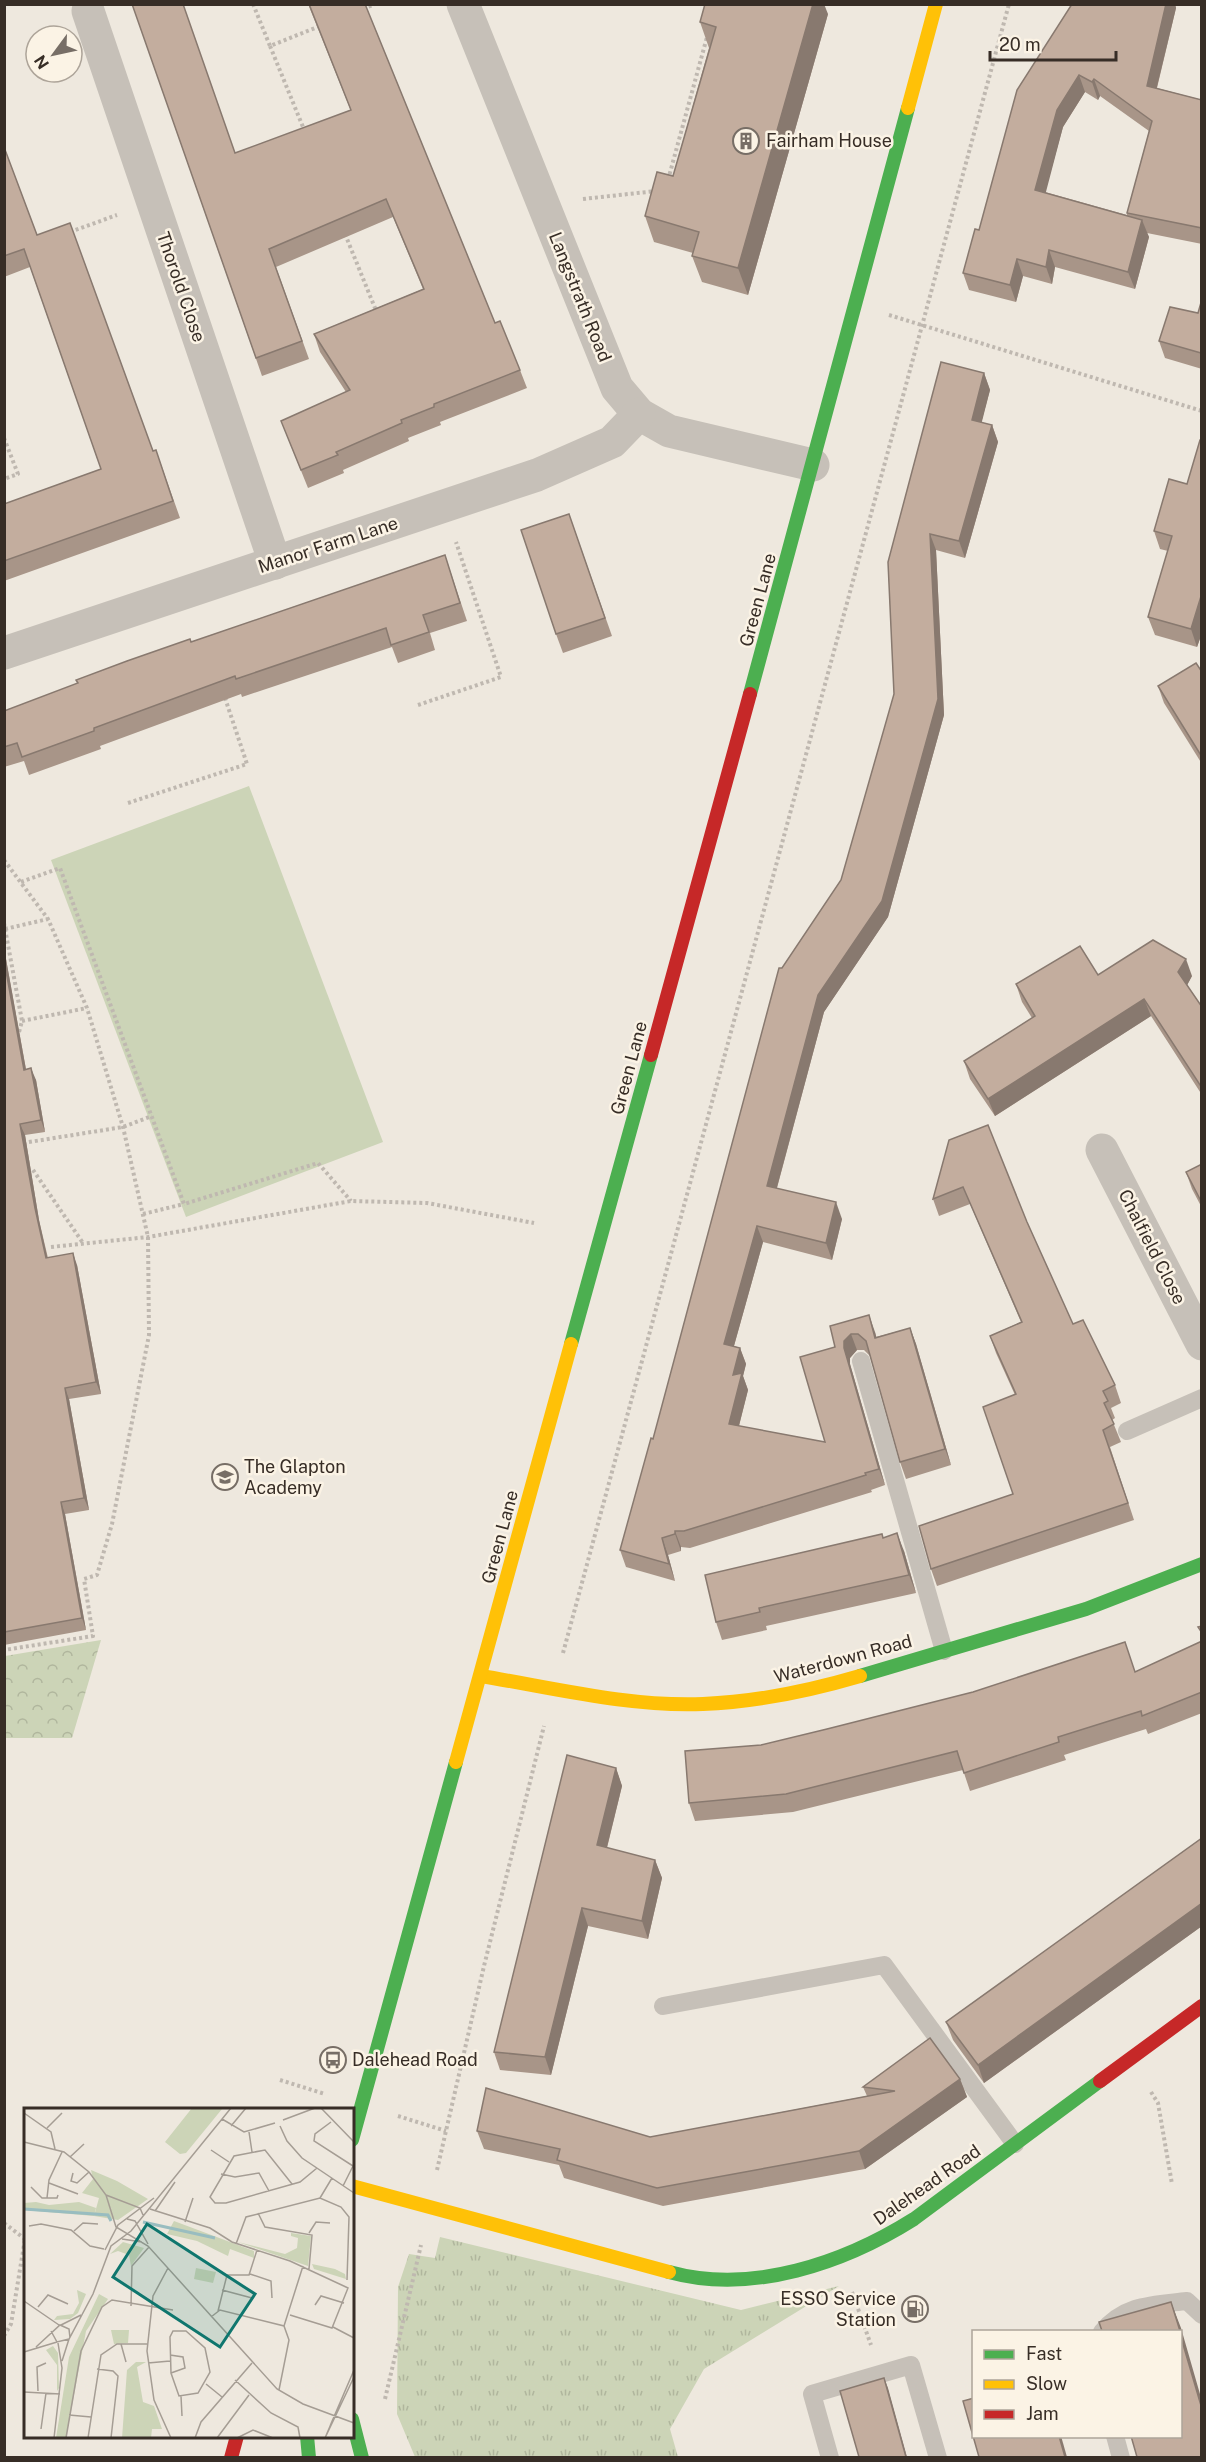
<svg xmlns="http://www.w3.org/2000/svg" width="1206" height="2462" font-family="'Public Sans',sans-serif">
  <defs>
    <pattern id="grass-tufts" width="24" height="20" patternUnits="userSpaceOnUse" patternTransform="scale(1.5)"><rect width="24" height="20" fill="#ccd4b7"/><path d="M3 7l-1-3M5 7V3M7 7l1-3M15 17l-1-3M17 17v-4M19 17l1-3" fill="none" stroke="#b0b69d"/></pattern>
    <pattern id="park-crowns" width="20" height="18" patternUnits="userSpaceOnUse" patternTransform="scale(1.5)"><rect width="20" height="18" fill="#ccd4b7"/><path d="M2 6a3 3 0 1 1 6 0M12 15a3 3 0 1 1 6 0" fill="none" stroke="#b0b69d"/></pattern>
  </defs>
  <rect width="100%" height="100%" fill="#eee8de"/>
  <polygon fill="url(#grass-tufts)" points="440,2237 741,2310 839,2286 704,2369 670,2429 678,2457 415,2457 397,2414 398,2287 409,2254 435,2258"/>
  <polygon fill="url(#park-crowns)" points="101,1640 72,1738 5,1738 5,1656"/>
  <polygon fill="#ccd4b7" points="249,786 383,1142 186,1217 51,860"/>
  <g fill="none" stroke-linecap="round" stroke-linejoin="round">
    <g stroke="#bfb8b0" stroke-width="4" stroke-dasharray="3 3" stroke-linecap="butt">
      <polyline points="253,4 270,46 320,26"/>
      <polyline points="363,9 375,4"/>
      <polyline points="270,46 305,132"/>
      <polyline points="668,180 707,37"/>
      <polyline points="583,199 656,191"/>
      <polyline points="70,232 117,215"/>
      <polyline points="345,234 377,313"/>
      <polyline points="889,315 1202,411"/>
      <polyline points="4,438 18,474 4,479"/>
      <polyline points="418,705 501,677 456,542"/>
      <polyline points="128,803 247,764 225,698"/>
      <polyline points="4,860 48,919 87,1008 123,1127 148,1237 149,1335 112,1524 97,1575 84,1579 93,1636 4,1650"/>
      <polyline points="21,882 60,868 184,1204 318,1163 351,1201"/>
      <polyline points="4,923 22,1021 18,1036"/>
      <polyline points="5,929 48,919"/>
      <polyline points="22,1021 87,1008"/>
      <polyline points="23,1143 123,1127 152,1116"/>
      <polyline points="33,1170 83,1243"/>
      <polyline points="143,1214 184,1204"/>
      <polyline points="51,1247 148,1237 351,1201 427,1203 534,1223"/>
      <polyline points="563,1653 1009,4"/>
      <polyline points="280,2080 325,2094"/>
      <polyline points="1151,2092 1158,2103 1172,2184"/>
      <polyline points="398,2116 446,2131"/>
      <polyline points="437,2170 484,1966 544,1726"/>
      <polyline points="4,2223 25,2239"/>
      <polyline points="852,2292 871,2345"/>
      <polyline points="4,2336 11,2324 25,2239"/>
      <polyline points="385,2399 421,2245"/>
    </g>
    <g stroke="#c6c0b8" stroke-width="18">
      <polyline points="861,1361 944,1651"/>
      <polyline points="1127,1431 1202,1398"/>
      <polyline points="663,2006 884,1965 1015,2144"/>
      <path d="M 1102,2332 C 1125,2304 1153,2305 1187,2301 L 1202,2315"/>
      <polyline points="1115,2436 1121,2458"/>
      <polyline points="830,2458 812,2394 911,2365 938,2458"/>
    </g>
    <g stroke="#c6c0b8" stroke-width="33">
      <polyline points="463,4 617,388 639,414 669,431 813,465"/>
      <polyline points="88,11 275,563"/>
      <polyline points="4,653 537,475 612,442 639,414"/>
      <polyline points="1102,1150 1202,1344"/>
    </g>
    <g stroke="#4caf50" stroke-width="14">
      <polyline points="750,694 908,108"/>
      <polyline points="571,1344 651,1055"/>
      <polyline points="860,1676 1086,1609 1202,1564"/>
      <polyline points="352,2140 456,1762"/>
      <path d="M 669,2272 C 752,2295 844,2263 914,2219 L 1100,2081"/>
      <polyline points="352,2419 362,2458"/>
      <polyline points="307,2436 309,2458"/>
    </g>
    <g stroke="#ffc107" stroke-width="14">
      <polyline points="908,108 936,4"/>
      <path d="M 481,1676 C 554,1688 629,1707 703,1704 C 756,1702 809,1691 860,1676"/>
      <polyline points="456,1762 571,1344"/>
      <polyline points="352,2186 669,2272"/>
    </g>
    <g stroke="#c62828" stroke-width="14">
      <polyline points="651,1055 750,694"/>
      <polyline points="1100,2081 1202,2006"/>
      <polyline points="231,2458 237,2436"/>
    </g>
  </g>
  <g fill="#a89588" fill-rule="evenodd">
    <polygon points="132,4 235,153 351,111 308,4 365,4 495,323 520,370 527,388 440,422 441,425 408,438 409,441 343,470 344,473 308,488 281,421 346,392 320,352 314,334 423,289 393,217 276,267 309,359 262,376"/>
    <path d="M 1072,4 L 1175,4 L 1176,8 L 1157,88 L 1202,100 L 1202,244 L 1147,233 L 1149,237 L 1135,289 L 1055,267 L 1052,284 L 1023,276 L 1016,302 L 969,290 L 963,273 L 979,230 ZM 1085,92 L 1098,100 L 1100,96 L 1149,131 L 1127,213 L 1127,215 L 1045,192 L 1063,127 Z"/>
    <polygon points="828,14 748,295 702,282 692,256 693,253 654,242 645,216 673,176 709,48 700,22"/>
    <polygon points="4,147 37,235 153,451 156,450 180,518 4,581 4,504 101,469 30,267 4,277"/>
    <polygon points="1202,299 1202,369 1165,358 1159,341 1198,313"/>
    <polygon points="984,373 990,390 981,423 992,425 998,442 965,558 936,550 944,715 888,917 824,1012 777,1188 842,1219 832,1260 763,1242 734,1346 740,1348 746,1364 743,1376 748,1390 739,1426 825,1442 835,1347 830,1326 875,1332 876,1337 910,1328 916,1344 951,1465 906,1479 900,1462 870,1356 864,1350 857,1350 850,1358 850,1364 885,1485 871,1490 872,1492 690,1548 681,1547 681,1551 668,1555 675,1581 626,1567 620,1550 653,1439 782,968 841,880 894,694 888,562"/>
    <polygon points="1202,440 1202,633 1197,647 1155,635 1148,617 1168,551 1160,549 1154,531 1187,484"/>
    <polygon points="569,514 612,636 563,653 556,634"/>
    <polygon points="445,555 467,621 430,633 435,650 398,663 392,647 242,697 241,694 100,746 101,749 29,775 24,761 4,767 4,711 191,642"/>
    <polygon points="1202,672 1202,764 1164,703 1158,686"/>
    <polygon points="4,948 26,1069 36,1080 45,1132 25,1135 39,1220 48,1258 77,1265 101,1394 69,1399 89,1510 65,1514 86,1630 4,1645"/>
    <polygon points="1098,975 1192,976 1187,985 1202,1007 1202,1095 1151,1016 995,1116 970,1079 964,1061 1032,1018 1022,1002 1016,984"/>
    <polygon points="949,1140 1027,1222 1073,1324 1115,1385 1121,1403 1111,1408 1115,1418 1112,1420 1121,1442 1110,1447 1134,1520 937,1586 931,1569 1013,1494 1015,1395 996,1353 990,1336 1021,1322 970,1204 939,1216 933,1199"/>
    <polygon points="1202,1164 1202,1208 1192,1189 1186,1172"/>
    <polygon points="884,1538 904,1551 916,1593 766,1626 767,1630 722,1640 716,1622"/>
    <polygon points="1202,1641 1202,1713 1148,1734 1146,1729 1064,1755 1066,1760 970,1791 963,1770 793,1812 695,1821 689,1803 761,1745 1136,1672"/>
    <polygon points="616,1768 622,1786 607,1848 655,1860 662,1878 648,1939 588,1926 551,2075 500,2070 494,2052"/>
    <polygon points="1202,1838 1202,1926 984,2083 953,2040 946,2022"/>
    <polygon points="960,2079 967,2097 865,2169 663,2206 564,2178 559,2165 484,2149 477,2131 650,2137 867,2096 863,2087"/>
  </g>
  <g fill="#88796f">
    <polygon points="813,4 824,4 828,14 748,295 738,268"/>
    <polygon points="1166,4 1175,4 1176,8 1153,103 1147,86"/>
    <polygon points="1079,75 1085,92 1063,127 1042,207 1035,190 1057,110"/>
    <polygon points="1094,79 1100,96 1098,100 1092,82"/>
    <polygon points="1142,220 1149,237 1135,289 1128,272"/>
    <polygon points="1049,250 1055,267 1052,284 1046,267"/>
    <polygon points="1017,259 1023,276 1016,302 1010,285"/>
    <polygon points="984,373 990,390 978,437 972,420"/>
    <polygon points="992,425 998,442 965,558 959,541"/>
    <polygon points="930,534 936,550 944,715 888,917 824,1012 773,1202 767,1186 818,995 882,901"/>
    <polygon points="1202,593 1202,633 1197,647 1191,629"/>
    <polygon points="4,948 28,1081 24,1070 4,960"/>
    <polygon points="1186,959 1192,976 1185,989 1178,972"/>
    <polygon points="1144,999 1151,1016 995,1116 988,1099"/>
    <polygon points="31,1068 36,1080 45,1132 41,1120"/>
    <polygon points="20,1124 25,1135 39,1220 50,1270 46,1258 35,1208"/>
    <polygon points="836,1202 842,1219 832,1260 826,1243"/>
    <polygon points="757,1226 763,1242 730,1360 724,1344"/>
    <polygon points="73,1253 77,1265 101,1394 96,1382"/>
    <polygon points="869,1315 875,1332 881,1354 875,1338"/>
    <polygon points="910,1328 916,1344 951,1465 945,1449"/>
    <polygon points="851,1334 857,1350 850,1358 850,1364 885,1485 879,1469 844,1348 844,1341"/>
    <polygon points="740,1348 746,1364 743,1376 748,1390 735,1441 729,1424 733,1375"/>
    <polygon points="65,1388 69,1399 89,1510 84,1498"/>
    <polygon points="61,1502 65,1514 86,1630 82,1618"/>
    <polygon points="675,1531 681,1547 681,1551 675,1534"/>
    <polygon points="897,1533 904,1551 916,1593 909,1575"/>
    <polygon points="662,1538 668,1555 675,1581 669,1564"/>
    <polygon points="616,1768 622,1786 603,1863 597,1845"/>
    <polygon points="655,1860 662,1878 648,1939 642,1921"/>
    <polygon points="1202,1903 1202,1926 984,2083 978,2065"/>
    <polygon points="582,1908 588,1926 551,2075 545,2057"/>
    <polygon points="960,2079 967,2097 865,2169 859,2151"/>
    <polygon points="1171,2302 1181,2328 1202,2401 1202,2409 1180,2334 1180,2331"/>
    <polygon points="884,2378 888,2388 907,2457 906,2457"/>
    <polygon points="1059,2436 1061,2436 1067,2457 1065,2457"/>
  </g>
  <g fill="#c3ad9e" stroke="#88796f" stroke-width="1.5">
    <polygon points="132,4 183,4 235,153 351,110 309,4 365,4 495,323 500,321 520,370 434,404 434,407 401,420 402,423 336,452 338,455 301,470 281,421 350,390 314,334 424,289 386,199 269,249 302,341 256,358"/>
    <polygon points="705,4 813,4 738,268 692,256 699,232 645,216 657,172 673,176 716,27 700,22"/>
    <polygon points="1072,4 1166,4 1147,86 1202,100 1202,228 1127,213 1152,121 1094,79 1092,82 1079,75 1057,110 1035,190 1142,220 1128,272 1049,250 1046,267 1017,259 1010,285 963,273 975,229 979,230 1017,90"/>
    <polygon points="4,147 37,235 70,223 153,451 156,450 173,501 4,561 4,504 101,469 24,249 4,256"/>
    <polygon points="1202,299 1201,353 1159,341 1170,307 1198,313"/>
    <polygon points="941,362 984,373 972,420 992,425 959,541 930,534 938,699 882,901 818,995 767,1186 836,1202 826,1243 757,1226 724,1344 740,1348 733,1375 742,1373 729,1424 825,1442 800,1357 835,1347 830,1326 869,1315 875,1338 910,1328 945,1449 900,1462 866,1341 858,1334 851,1334 844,1341 844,1348 879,1469 865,1473 866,1475 684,1531 675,1531 675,1534 662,1538 669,1564 620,1550 651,1438 653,1439 779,968 782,968 841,880 894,694 888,562"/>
    <polygon points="1200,440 1202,440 1202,593 1191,629 1148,617 1172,536 1154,531 1169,479 1187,484"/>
    <polygon points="569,514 605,618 556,634 521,530"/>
    <polygon points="445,555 460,603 423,615 429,632 391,645 386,628 236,679 235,676 94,728 94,731 22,757 17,743 4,747 4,711 78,683 76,680 127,661 190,639 191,642"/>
    <polygon points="1196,663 1202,672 1202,757 1158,686"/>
    <polygon points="1153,940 1186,959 1178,972 1202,1007 1202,1088 1144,999 988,1099 964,1061 1035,1016 1016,984 1080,946 1098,975"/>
    <polygon points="4,960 24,1070 31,1068 41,1120 20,1124 35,1208 46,1258 73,1253 96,1382 65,1388 84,1498 61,1502 82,1618 4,1632"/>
    <polygon points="988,1125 1027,1222 1073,1324 1083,1320 1115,1385 1103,1391 1108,1401 1104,1403 1114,1424 1103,1430 1128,1503 931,1569 919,1526 1013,1494 983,1407 1016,1394 990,1336 1022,1322 963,1187 933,1199 949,1140"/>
    <polygon points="1202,1164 1202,1203 1186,1172"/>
    <polygon points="897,1533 909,1575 759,1608 760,1612 716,1622 705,1575 882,1534 883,1538"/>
    <polygon points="1202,1626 1202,1633 1198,1627"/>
    <polygon points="1202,1641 1202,1692 1142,1716 1141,1711 1058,1737 1059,1742 964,1773 957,1751 786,1794 689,1803 685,1751 761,1745 827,1729 973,1692 1125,1642 1135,1672"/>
    <polygon points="567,1755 616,1768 597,1845 655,1860 642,1921 582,1908 545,2057 494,2052"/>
    <polygon points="1202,1838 1202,1903 978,2065 946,2022"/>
    <polygon points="930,2038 960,2079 859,2151 657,2188 557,2160 560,2149 477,2131 486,2088 650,2137 895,2091 863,2087"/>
    <polygon points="1171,2302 1180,2331 1102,2331 1099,2322"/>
    <polygon points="1180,2334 1202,2409 1202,2457 1137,2457 1131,2436 1180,2436"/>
    <polygon points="884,2378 906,2457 859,2457 840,2391"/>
    <polygon points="974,2398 974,2436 1059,2436 1065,2457 979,2457 963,2401"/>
  </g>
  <defs>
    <symbol id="building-ring" viewBox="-11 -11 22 22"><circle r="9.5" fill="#fbf3e5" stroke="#776e66" stroke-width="1.5"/><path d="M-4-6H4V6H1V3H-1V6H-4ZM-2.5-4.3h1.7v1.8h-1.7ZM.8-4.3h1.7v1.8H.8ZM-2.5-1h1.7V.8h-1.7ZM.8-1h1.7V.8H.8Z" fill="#776e66"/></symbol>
    <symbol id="school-ring" viewBox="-11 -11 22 22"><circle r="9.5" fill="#fbf3e5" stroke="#776e66" stroke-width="1.5"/><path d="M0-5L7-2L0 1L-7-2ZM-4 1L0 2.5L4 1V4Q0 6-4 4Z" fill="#776e66"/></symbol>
    <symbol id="bus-ring" viewBox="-11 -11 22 22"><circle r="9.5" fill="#fbf3e5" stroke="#776e66" stroke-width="1.5"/><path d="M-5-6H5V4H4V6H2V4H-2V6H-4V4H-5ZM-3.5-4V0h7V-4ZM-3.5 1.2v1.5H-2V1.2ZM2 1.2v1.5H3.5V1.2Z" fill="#776e66"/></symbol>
    <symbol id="fuel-ring" viewBox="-11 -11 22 22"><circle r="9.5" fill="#fbf3e5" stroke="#776e66" stroke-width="1.5"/><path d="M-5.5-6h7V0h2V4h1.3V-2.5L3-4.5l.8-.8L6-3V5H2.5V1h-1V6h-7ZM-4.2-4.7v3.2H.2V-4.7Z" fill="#776e66"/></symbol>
  </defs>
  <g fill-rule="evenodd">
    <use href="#building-ring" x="731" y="126" width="30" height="30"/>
    <use href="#school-ring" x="210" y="1462" width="30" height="30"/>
    <use href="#bus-ring" x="318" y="2045" width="30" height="30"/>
    <use href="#fuel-ring" x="900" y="2294" width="30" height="30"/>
  </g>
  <g text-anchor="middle" stroke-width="5" stroke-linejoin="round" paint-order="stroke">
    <g font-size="18" fill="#372d26" stroke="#fbf3e5" text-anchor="start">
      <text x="766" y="147">Fairham House</text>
      <text x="244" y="1473">The Glapton<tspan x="244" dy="21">Academy</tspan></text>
      <text x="352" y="2066">Dalehead Road</text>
      <text x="896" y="2305" text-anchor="end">ESSO Service<tspan x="896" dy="21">Station</tspan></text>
    </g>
    <g font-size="18" fill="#372d26" stroke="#fbf3e5">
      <text transform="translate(181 287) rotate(71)" y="6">Thorold Close</text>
      <text transform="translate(580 297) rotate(68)" y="6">Langstrath Road</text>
      <text transform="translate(328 545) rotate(-18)" y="6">Manor Farm Lane</text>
      <text transform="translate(758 600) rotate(-75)" y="6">Green Lane</text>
      <text transform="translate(629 1068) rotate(-75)" y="6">Green Lane</text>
      <text transform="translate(1152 1247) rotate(63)" y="6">Chalfield Close</text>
      <text transform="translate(500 1537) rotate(-75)" y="6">Green Lane</text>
      <text transform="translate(843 1659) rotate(-15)" y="6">Waterdown Road</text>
      <text transform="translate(927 2185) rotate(-35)" y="6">Dalehead Road</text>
    </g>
  </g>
  <g transform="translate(24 2108)">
    <rect width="330" height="330" fill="#eee8de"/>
    <path d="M 67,62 L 93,73 L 124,91 L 94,112 L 70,108 L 75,90 L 58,85 L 69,71 ZM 150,113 L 230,143 L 230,150 L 206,141 L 204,148 L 173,133 L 143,126 ZM 267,125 L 287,128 L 284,158 L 214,134 L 261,146 L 273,140 L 274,130 L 267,128 ZM 99,134 L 120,140 L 107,158 L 105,147 L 94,143 L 86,146 ZM 288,156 L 311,161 L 321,166 L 322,171 L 290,161 ZM 87,222 L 105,222 L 104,235 L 90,236 ZM 29,238 L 34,245 L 35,280 L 33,283 L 33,257 L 22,242 Z" fill="#ccd4b7"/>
    <path d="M 53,182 L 62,186 L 54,205 L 46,211 L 30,212 L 33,208 L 49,206 L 55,195 ZM 75,186 L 84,191 L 62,223 L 42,330 L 32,330 L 45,249 Z" fill="#ccd4b7"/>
    <path d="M 168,0 L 198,1 L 162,45 L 156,46 L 141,34 ZM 12,94 L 25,97 L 55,94 L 72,100 L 70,108 L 0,102 L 0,95 ZM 112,254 L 122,254 L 113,259 L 119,294 L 130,298 L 138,321 L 128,321 L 127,330 L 98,330 L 103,262 Z" fill="#ccd4b7"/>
    <path d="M 170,1 L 183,12 L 158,43 L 145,32 ZM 172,160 L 192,164 L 189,175 L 170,171 Z" fill="#ccd4b7"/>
    <path fill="none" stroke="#99bdc0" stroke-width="3" d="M 0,101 L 84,107 L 87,113M 119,114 L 191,130"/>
    <path fill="none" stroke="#a59d94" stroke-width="1.5" d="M 297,0 L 330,34M 0,5 L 27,24 L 31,41M 198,11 L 220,24 L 251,15M 259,12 L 291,0M 307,14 L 291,26 L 290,33 L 329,58M 207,18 L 222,0M 256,18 L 263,33 L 278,50 L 330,85M 23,20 L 38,5M 225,24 L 228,44M 0,34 L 40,44 L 65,64 L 82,87 L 92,119 L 124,138 L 253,281 L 279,296 L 330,315M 187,42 L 205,54M 46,49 L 60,36M 49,65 L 47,73 L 53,75 L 65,64M 197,66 L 211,69 L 235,65 L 245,83M 25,75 L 54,86M 268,76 L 241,42 L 210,48 L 186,89 L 191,95 L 202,95 L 276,74 L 293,60M 319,78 L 330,56M 7,79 L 18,90 L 33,90 L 34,87M 82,87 L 116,100 L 119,107M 23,90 L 25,72 L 38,44M 296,90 L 308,70M 126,101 L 186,120 L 208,134 L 266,153 L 324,180 L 308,220 L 266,207M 131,103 L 151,74M 234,105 L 241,119 L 288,127 L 285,161M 103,111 L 111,113 L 124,136M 161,114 L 169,90M 5,118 L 17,116 L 47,122 L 66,138 L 80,141M 50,123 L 59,115 L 74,116M 285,125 L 292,114 L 306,115M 98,131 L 118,134M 212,136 L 222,109 L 296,90 L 317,99 L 325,109 L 323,172M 81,142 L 94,117 L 130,90M 144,160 L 129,188 L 123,243 L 130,292 L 147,330M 226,166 L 247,173 L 248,190M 198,182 L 228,190M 0,193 L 35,217M 291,197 L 297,188 L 320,195M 107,198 L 108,158 L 125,139M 14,199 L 24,187 L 44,196M 194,203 L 203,167 L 225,167 L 233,142M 187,209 L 196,202 L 260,218 L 265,232 L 255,282M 37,217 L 57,207M 260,218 L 279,158M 309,219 L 330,230M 27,223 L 33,234 L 45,231 L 69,186 L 87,138 L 107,123 L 207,0M 162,223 L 181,240 L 186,264 L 174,285 L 155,288 L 147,265 L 146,229 L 149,223 ZM 97,236 L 102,254M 12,239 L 36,217 L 45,221 L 46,230M 0,244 L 33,234M 146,247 L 159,249 L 161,260 L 147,265M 38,253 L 45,231M 124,255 L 146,253M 73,261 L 89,263 L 94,268 L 87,330M 211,272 L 247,305 L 274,319 L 276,330M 182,276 L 198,289M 14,283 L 13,259 L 22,255M 0,284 L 36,286M 157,288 L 158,308M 45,307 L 67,309M 306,318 L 330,262M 17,321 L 22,285M 30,330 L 38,260 L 34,235M 42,330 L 57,243 L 78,199 L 88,192 L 149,202M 64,330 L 77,247 L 93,236 L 123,236M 171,330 L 177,314 L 228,255M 193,330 L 225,287M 213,330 L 229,322 L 249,330M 301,330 L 330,269M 301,330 L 330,262"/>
    <path fill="#0f766e" fill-opacity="0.15" stroke="#0f766e" stroke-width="3" d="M 123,116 L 231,186 L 196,239 L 89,169 Z"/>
    <rect width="330" height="330" fill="none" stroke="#372d26" stroke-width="3"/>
  </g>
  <rect width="1206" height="2462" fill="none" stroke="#372d26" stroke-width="12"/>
  <rect x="972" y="2330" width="210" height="108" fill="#fbf3e5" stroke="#ada499" stroke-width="1.5"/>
  <rect x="984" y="2350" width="30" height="9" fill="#4caf50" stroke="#ada499" stroke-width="1.5"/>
  <text x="1026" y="2360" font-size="18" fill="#372d26">Fast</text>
  <rect x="984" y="2380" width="30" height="9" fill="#ffc107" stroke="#ada499" stroke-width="1.5"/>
  <text x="1026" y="2390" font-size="18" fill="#372d26">Slow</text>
  <rect x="984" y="2410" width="30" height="9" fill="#c62828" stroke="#ada499" stroke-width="1.5"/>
  <text x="1026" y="2420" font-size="18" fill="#372d26">Jam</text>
  <g transform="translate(54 54) rotate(237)"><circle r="28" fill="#fbf3e5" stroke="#ada499" stroke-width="1.5"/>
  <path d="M0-4.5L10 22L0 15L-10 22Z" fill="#776e66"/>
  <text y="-9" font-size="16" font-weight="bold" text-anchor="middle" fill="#372d26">N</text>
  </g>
  <path d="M990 51v9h126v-9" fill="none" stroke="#372d26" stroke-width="3"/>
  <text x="999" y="51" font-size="18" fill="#372d26" stroke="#fbf3e5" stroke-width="4.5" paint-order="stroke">20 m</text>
</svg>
